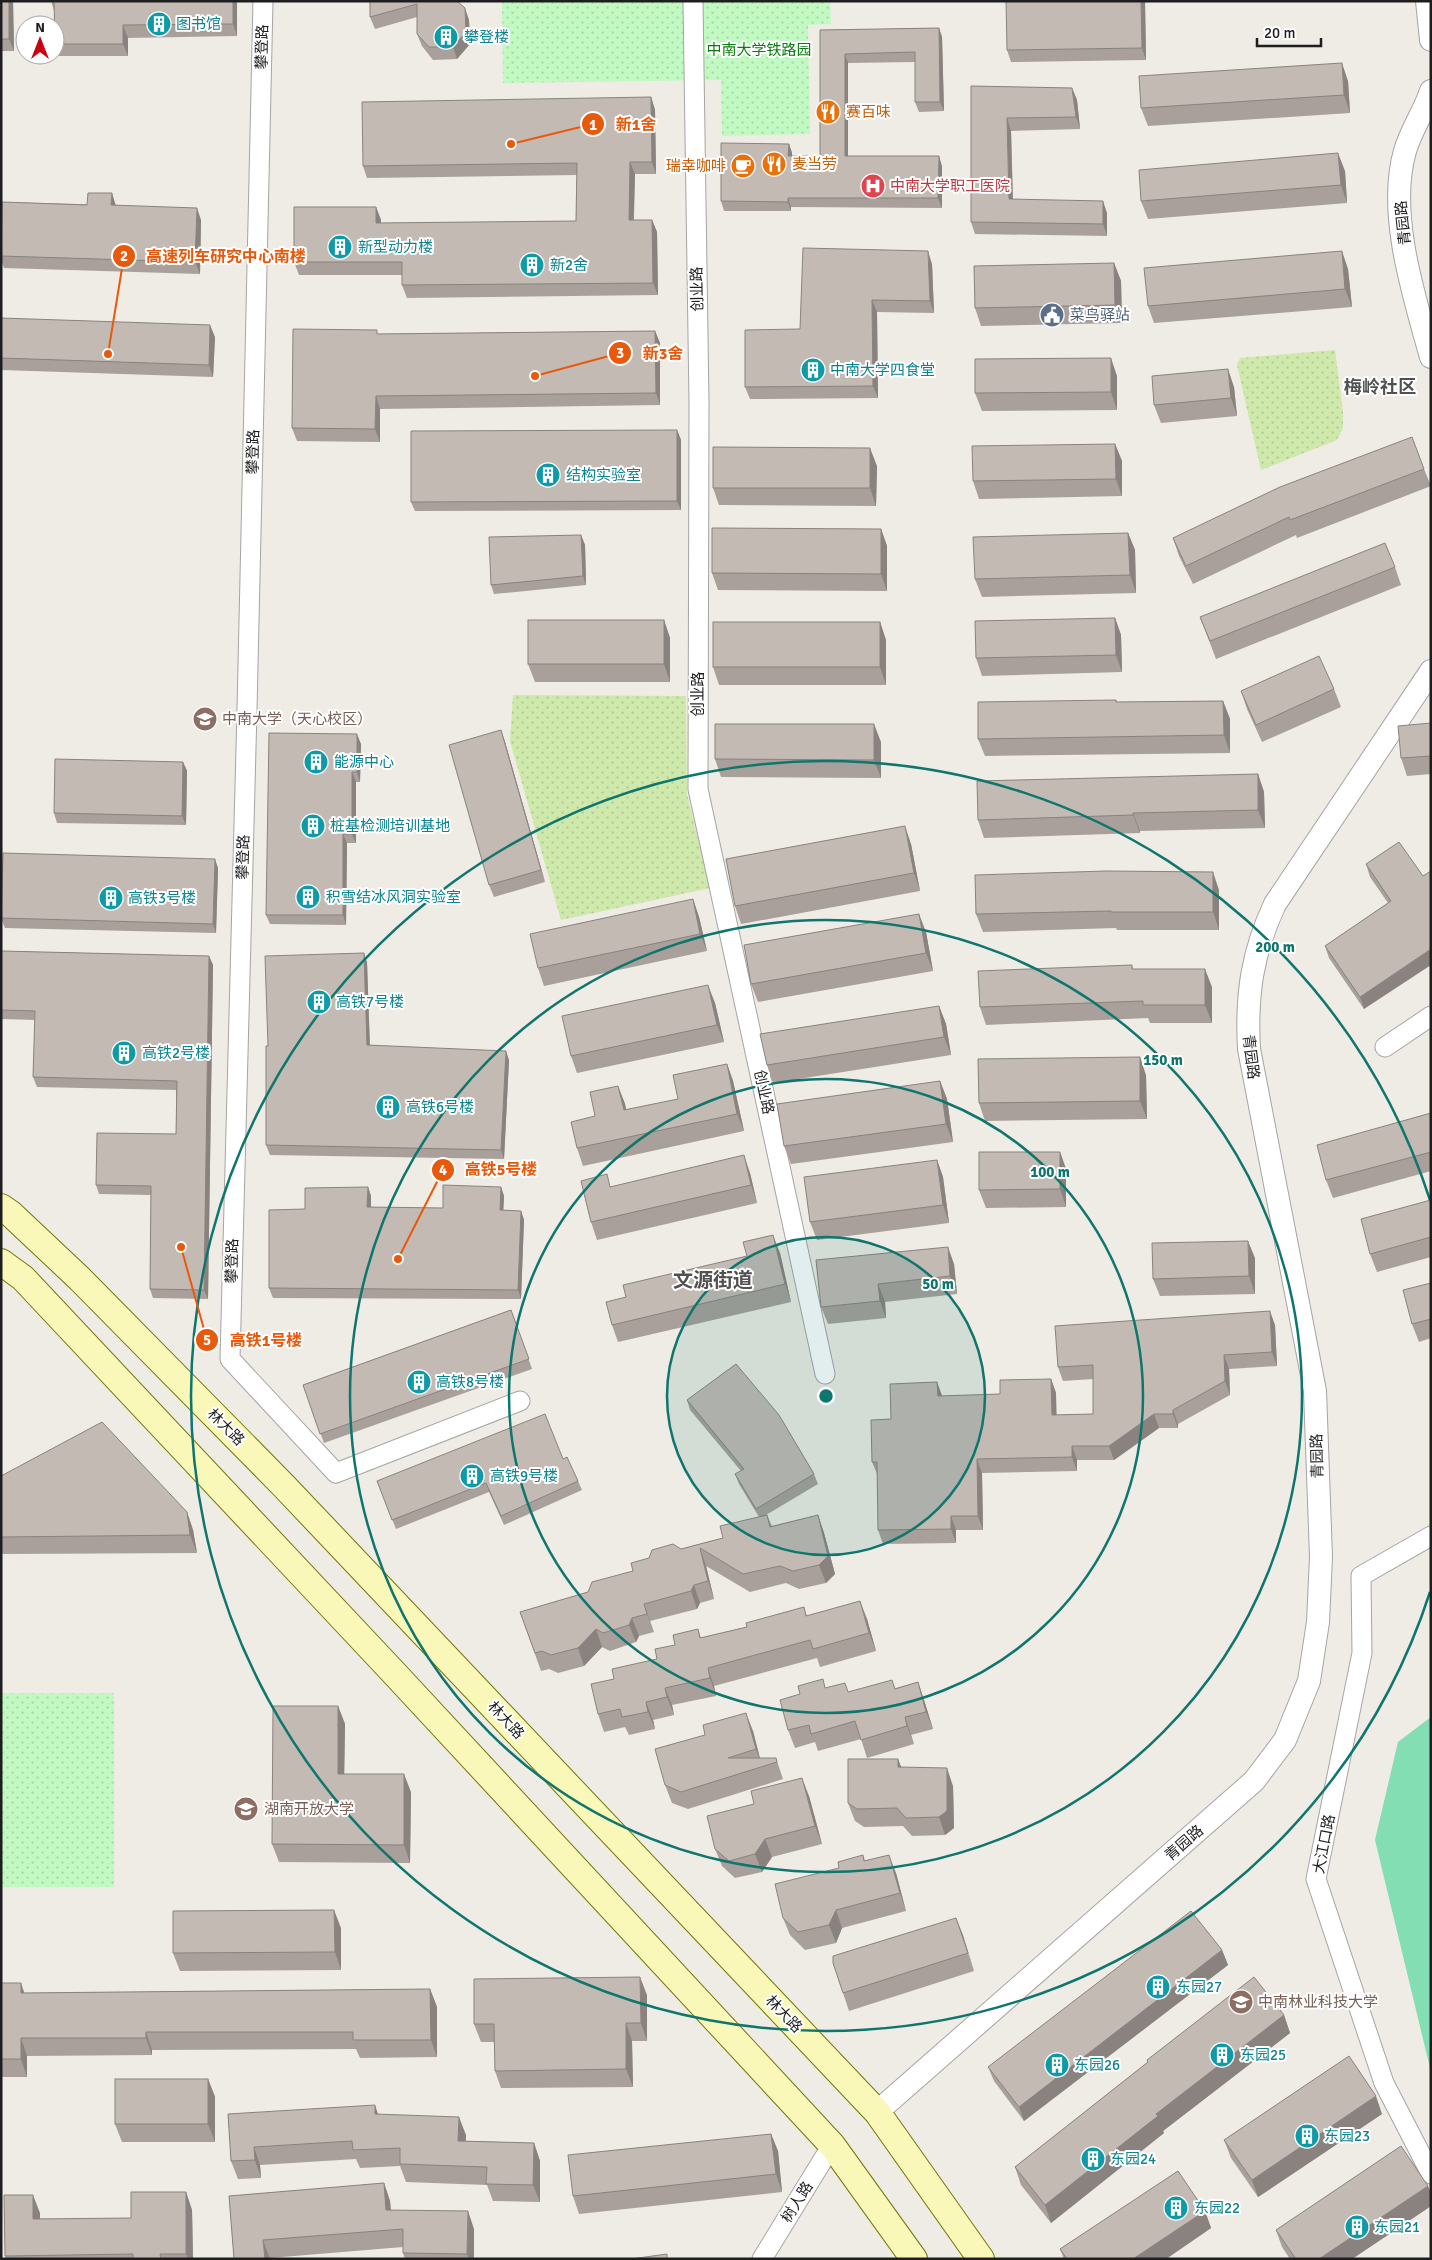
<svg xmlns="http://www.w3.org/2000/svg" width="1432" height="2260" font-family="Signika,'Noto Sans SC',sans-serif">
  <defs>
    <pattern id="grass-dots" width="8" height="8" patternUnits="userSpaceOnUse" patternTransform="scale(1.25)"><rect width="8" height="8" fill="#cee9ab"/><path d="M2 2h.1M6 6h.1" fill="none" stroke="#b0c793" stroke-width="1.8" stroke-linecap="round"/></pattern>
    <pattern id="park-dots" width="8" height="8" patternUnits="userSpaceOnUse" patternTransform="scale(1.25)"><rect width="8" height="8" fill="#c2f9c2"/><path d="M2 2h.1M6 6h.1" fill="none" stroke="#a6d5a6" stroke-width="1.8" stroke-linecap="round"/></pattern>
  </defs>
  <rect width="100%" height="100%" fill="#efebe5"/>
  <g fill="url(#grass-dots)">
    <polygon points="1335,350 1343,412 1343,428 1337,440 1261,470 1237,365 1240,358"/>
    <polygon points="513,695 686,696 687,794 710,888 561,920 510,741"/>
  </g>
  <g fill="url(#park-dots)">
    <polygon points="502,1 830,1 831,24 808,25 810,134 722,136 721,80 503,83"/>
    <rect x="1" y="1693" width="113" height="194"/>
  </g>
  <polygon fill="#83deb4" points="1431,1717 1431,2072 1375,1840 1398,1742"/>
  <g fill="none" stroke-linecap="round" stroke-linejoin="round">
    <defs>
      <g id="minor">
        <polyline points="263,1 247,710 230,1359 336,1473 520,1401"/>
        <polyline points="693,1 699,402 698,789 825,1374"/>
        <polyline points="1385,1047 1431,1016"/>
        <polyline points="1431,1536 1361,1576 1362,1653 1316,1879 1384,2083 1431,2174"/>
        <polyline points="762,2259 832,2145"/>
      </g>
      <g id="tertiary">
        <polyline points="1427,1 1431,40"/>
        <path d="M 1431,91 C 1424,112 1411,130 1405,151 C 1387,213 1414,296 1431,357"/>
        <path d="M 877,2112 L 1254,1781 L 1285,1740 L 1309,1681 L 1318,1622 L 1321,1557 L 1315,1391 L 1249,1049 C 1246,995 1252,953 1275,904 L 1431,671"/>
      </g>
      <g id="secondary">
        <polyline points="1,1207 11,1214 80,1279 284,1486 877,2112 981,2259"/>
        <polyline points="1,1262 23,1278 395,1674 832,2145 914,2259"/>
      </g>
    </defs>
    <use href="#minor" stroke="#a5a5a5" stroke-width="21"/>
    <use href="#tertiary" stroke="#a5a5a5" stroke-width="24"/>
    <use href="#secondary" stroke="#727605" stroke-width="28"/>
    <use href="#minor" stroke="#fff" stroke-width="19"/>
    <use href="#tertiary" stroke="#fff" stroke-width="22"/>
    <use href="#secondary" stroke="#f9f8b9" stroke-width="26"/>
  </g>
  <g fill="#a9a09b">
    <polygon points="1,1 13,1 14,51 1,51"/>
    <polygon points="51,1 237,1 237,36 128,38 128,56 59,56 55,45 54,10"/>
    <polygon points="370,1 457,1 469,20 470,44 457,59 433,60 422,46 417,34 417,17 375,29 370,17"/>
    <polygon points="1145,1 1146,60 1011,62 1007,50"/>
    <polygon points="939,28 942,37 944,111 919,112 915,102 915,62 848,63 848,156 942,166 942,208 791,207 791,211 724,211 721,201 789,144 792,153 792,156 820,156 820,30"/>
    <polygon points="1348,81 1350,113 1148,126 1141,108"/>
    <polygon points="971,86 1072,88 1077,100 1080,129 1011,131 1013,199 1107,213 1107,236 975,234 971,222"/>
    <polygon points="651,97 655,110 656,174 635,174 634,220 652,220 657,232 658,295 407,298 402,285 402,275 299,275 294,262 376,207 381,220 381,223 576,221 577,175 367,178 363,166"/>
    <polygon points="1345,171 1347,203 1148,219 1141,201"/>
    <polygon points="2,202 116,205 201,220 200,274 4,268 1,260"/>
    <polygon points="1114,263 1121,281 1122,323 981,326 975,308"/>
    <polygon points="932,264 934,313 877,312 878,398 750,399 745,387 800,329"/>
    <polygon points="1348,269 1352,307 1154,323 1148,306"/>
    <polygon points="1,318 215,337 213,377 1,370"/>
    <polygon points="655,331 660,343 660,405 380,409 380,442 297,441 292,428 378,334"/>
    <polygon points="1117,376 1117,410 982,411 975,393"/>
    <polygon points="1234,387 1237,416 1161,423 1154,405"/>
    <polygon points="677,430 681,440 681,510 415,511 411,502"/>
    <polygon points="1115,444 1122,461 1122,496 979,499 973,481"/>
    <polygon points="877,466 876,506 719,505 713,488"/>
    <polygon points="1424,469 1431,486 1297,538 1296,535 1193,584 1179,556 1173,538"/>
    <polygon points="881,529 887,546 887,591 718,590 712,573"/>
    <polygon points="1128,533 1135,550 1136,593 982,597 975,579"/>
    <polygon points="581,535 585,545 586,585 494,594 491,585"/>
    <polygon points="1395,567 1401,585 1216,659 1200,617"/>
    <polygon points="1115,618 1121,635 1122,672 982,676 976,658"/>
    <polygon points="664,620 670,638 670,682 535,682 528,664"/>
    <polygon points="880,622 886,640 886,685 719,685 713,667"/>
    <polygon points="1334,689 1341,707 1262,742 1247,709 1241,691"/>
    <polygon points="1116,700 1117,702 1223,701 1230,719 1230,753 985,756 978,739"/>
    <polygon points="1431,723 1431,774 1407,776 1401,758"/>
    <polygon points="501,730 505,742 545,882 494,897 489,885"/>
    <polygon points="881,742 881,778 721,777 715,759"/>
    <polygon points="361,744 360,782 356,782 356,843 347,843 346,925 270,924 266,915"/>
    <polygon points="183,762 187,771 186,825 57,823 54,813"/>
    <polygon points="1258,774 1264,792 1265,828 1140,831 1140,833 984,838 978,820"/>
    <polygon points="911,844 920,891 741,924 735,906"/>
    <polygon points="1366,864 1423,876 1364,1009 1329,958 1325,946 1388,903 1370,877"/>
    <polygon points="218,868 216,933 5,928 1,918"/>
    <polygon points="1219,890 1219,930 1117,930 1116,928 983,932 976,914"/>
    <polygon points="693,899 699,917 707,951 544,986 538,968"/>
    <polygon points="926,932 933,971 758,1002 751,984"/>
    <polygon points="1,951 209,956 213,965 208,1299 153,1298 150,1289 151,1195 99,1194 96,1185 176,1134 176,1090 37,1087 33,1077 35,1020 1,1019"/>
    <polygon points="367,962 370,1045 509,1060 504,1159 270,1155 266,1145 268,1046"/>
    <polygon points="1132,965 1133,969 1212,987 1212,1023 1150,1023 1148,1018 986,1025 980,1007"/>
    <polygon points="715,1003 724,1042 577,1073 571,1056"/>
    <polygon points="939,1006 946,1024 951,1055 773,1083 767,1065"/>
    <polygon points="727,1064 733,1081 744,1131 583,1166 577,1148 595,1116 618,1086 625,1104 626,1110 678,1099"/>
    <polygon points="1146,1075 1147,1119 985,1121 979,1103"/>
    <polygon points="940,1081 947,1099 953,1142 791,1164 784,1146"/>
    <polygon points="1431,1113 1431,1171 1333,1198 1326,1180"/>
    <polygon points="1060,1152 1066,1169 1066,1207 986,1208 979,1190"/>
    <polygon points="937,1160 943,1177 949,1223 817,1240 810,1222"/>
    <polygon points="750,1173 757,1203 597,1240 591,1222"/>
    <polygon points="368,1187 371,1196 371,1207 443,1208 501,1187 504,1196 503,1210 521,1211 524,1220 521,1299 273,1298 269,1288 305,1209"/>
    <polygon points="1431,1200 1431,1257 1377,1272 1370,1254"/>
    <polygon points="780,1253 791,1302 618,1342 612,1325 626,1297"/>
    <polygon points="1255,1258 1255,1294 1160,1296 1153,1279"/>
    <polygon points="816,1260 954,1264 957,1294 885,1302 886,1318 828,1324 821,1307"/>
    <polygon points="1431,1283 1431,1338 1419,1342 1412,1324"/>
    <polygon points="511,1310 532,1369 324,1443 303,1385"/>
    <polygon points="1275,1325 1277,1366 1229,1369 1230,1395 1178,1424 1178,1428 1159,1428 1114,1460 1077,1460 1077,1471 982,1473 983,1530 956,1530 956,1543 883,1544 878,1530 878,1476 872,1462 891,1419 937,1382 942,1396 1000,1394 1051,1379 1056,1393 1056,1415 1093,1414 1093,1379 1063,1381 1058,1367"/>
    <polygon points="687,1400 814,1474 818,1484 766,1515 767,1515 772,1526 818,1515 824,1533 835,1574 826,1583 799,1589 786,1583 750,1592 706,1566 714,1599 700,1603 697,1609 650,1621 654,1632 639,1636 636,1642 610,1651 602,1647 584,1666 558,1673 549,1669 541,1671 520,1612 588,1592 681,1549 723,1538 759,1517 739,1484 735,1474 741,1471 690,1410"/>
    <polygon points="563,1459 578,1481 582,1490 504,1525 489,1492 396,1529 377,1481"/>
    <polygon points="1,1476 187,1512 193,1530 197,1553 1,1554"/>
    <polygon points="804,1607 807,1616 867,1619 876,1651 820,1667 817,1658 714,1686 716,1696 672,1705 674,1715 653,1720 655,1729 629,1735 625,1727 604,1732 598,1714 614,1679 657,1659 675,1645 698,1629 701,1638 747,1627"/>
    <polygon points="918,1682 924,1700 933,1729 911,1735 914,1744 867,1758 861,1739 818,1751 815,1742 795,1748 788,1730 826,1688 848,1692 896,1688"/>
    <polygon points="338,1706 345,1724 344,1774 411,1792 410,1863 279,1862 272,1844"/>
    <polygon points="753,1731 760,1758 776,1758 783,1779 688,1809 672,1803 665,1785"/>
    <polygon points="898,1759 901,1767 953,1786 954,1828 945,1835 912,1836 903,1826 864,1827 855,1821 848,1803"/>
    <polygon points="809,1796 822,1844 772,1857 762,1872 735,1878 722,1866 715,1849"/>
    <polygon points="863,1855 865,1861 896,1873 906,1911 842,1928 836,1943 805,1950 790,1935 783,1918 839,1868"/>
    <polygon points="956,1918 974,1971 849,2011 843,1993"/>
    <polygon points="341,1928 341,1970 180,1971 173,1953"/>
    <polygon points="1222,1950 1228,1965 1024,2121 994,2081 988,2067"/>
    <polygon points="1,1983 24,1993 430,1989 437,2007 437,2057 360,2058 356,2049 152,2050 152,2055 27,2056 27,2077 1,2077"/>
    <polygon points="647,1995 647,2041 632,2041 633,2087 501,2088 495,2071 495,2042 481,2042 474,2024"/>
    <polygon points="1284,2015 1290,2033 1163,2131 1164,2133 1051,2223 1021,2185 1015,2167 1148,2062 1147,2060"/>
    <polygon points="208,2079 215,2097 215,2142 122,2142 115,2124"/>
    <polygon points="228,2114 378,2114 466,2135 465,2141 534,2143 540,2161 540,2202 493,2201 487,2185 406,2182 400,2166 360,2168 356,2159 260,2165 261,2178 238,2179 231,2161"/>
    <polygon points="1382,2114 1258,2197 1231,2158 1224,2140"/>
    <polygon points="771,2134 778,2151 782,2192 579,2214 573,2196"/>
    <polygon points="384,2183 390,2201 391,2210 474,2229 474,2259 405,2259 403,2253 403,2247 270,2258 270,2259 234,2259 229,2196"/>
    <polygon points="186,2192 192,2210 193,2259 6,2259 5,2256 40,2213 40,2219 131,2218"/>
    <polygon points="1431,2193 1431,2206 1352,2259 1290,2259 1282,2247 1276,2230"/>
    <polygon points="1205,2211 1211,2228 1166,2259 1064,2259 1060,2249"/>
  </g>
  <g fill="#89827e">
    <polygon points="9,1 13,1 14,51 9,39"/>
    <polygon points="233,1 237,1 237,36 233,24"/>
    <polygon points="1141,1 1145,1 1146,60 1142,48"/>
    <polygon points="465,8 469,20 470,44 457,59 453,47"/>
    <polygon points="123,25 128,38 128,56 123,44"/>
    <polygon points="939,28 942,37 944,111 940,102"/>
    <polygon points="845,54 848,63 848,165 845,156"/>
    <polygon points="1342,63 1348,81 1350,113 1344,95"/>
    <polygon points="1072,88 1077,100 1080,129 1076,117"/>
    <polygon points="651,97 655,110 656,174 652,162"/>
    <polygon points="1007,118 1011,131 1013,211 1009,199"/>
    <polygon points="789,144 792,153 792,165 788,156"/>
    <polygon points="1338,153 1345,171 1347,203 1341,185"/>
    <polygon points="939,156 942,166 942,208 938,198"/>
    <polygon points="630,162 635,174 633,233 629,220"/>
    <polygon points="112,193 116,206 111,205"/>
    <polygon points="788,198 791,207 791,211 788,202"/>
    <polygon points="1103,201 1107,213 1107,236 1103,224"/>
    <polygon points="376,207 381,220 381,235 376,223"/>
    <polygon points="197,208 201,220 200,274 195,262"/>
    <polygon points="652,220 657,232 658,295 653,283"/>
    <polygon points="928,251 932,264 934,313 930,301"/>
    <polygon points="1342,251 1348,269 1352,307 1345,289"/>
    <polygon points="1114,263 1121,281 1122,323 1115,305"/>
    <polygon points="872,300 877,312 878,398 873,386"/>
    <polygon points="210,325 215,337 213,377 209,365"/>
    <polygon points="655,331 660,343 660,405 656,393"/>
    <polygon points="1111,358 1117,376 1117,410 1111,392"/>
    <polygon points="1228,369 1234,387 1237,416 1231,398"/>
    <polygon points="376,396 380,409 380,442 375,429"/>
    <polygon points="677,430 681,440 681,510 677,501"/>
    <polygon points="1115,444 1122,461 1122,496 1116,479"/>
    <polygon points="870,448 877,466 876,506 870,488"/>
    <polygon points="881,529 887,546 887,591 881,574"/>
    <polygon points="1128,533 1135,550 1136,593 1130,575"/>
    <polygon points="581,535 585,545 586,585 583,576"/>
    <polygon points="1115,618 1121,635 1122,672 1116,655"/>
    <polygon points="664,620 670,638 670,682 664,664"/>
    <polygon points="880,622 886,640 886,685 880,667"/>
    <polygon points="1223,701 1230,719 1230,753 1224,735"/>
    <polygon points="874,724 881,742 881,778 874,760"/>
    <polygon points="501,730 505,742 545,882 541,870"/>
    <polygon points="357,734 361,744 360,782 357,772"/>
    <polygon points="183,762 187,771 186,825 182,816"/>
    <polygon points="352,772 356,782 356,843 352,834"/>
    <polygon points="1258,774 1264,792 1265,828 1258,810"/>
    <polygon points="1133,813 1140,831 1140,833 1133,815"/>
    <polygon points="905,826 911,844 920,891 914,873"/>
    <polygon points="343,834 347,843 346,925 343,915"/>
    <polygon points="215,859 218,868 216,933 213,924"/>
    <polygon points="1213,872 1219,890 1219,930 1213,912"/>
    <polygon points="693,899 699,917 707,951 700,934"/>
    <polygon points="919,914 926,932 933,971 926,953"/>
    <polygon points="1431,949 1431,965 1364,1009 1360,997"/>
    <polygon points="364,953 367,962 370,1054 367,1045"/>
    <polygon points="209,956 213,965 208,1299 204,1290"/>
    <polygon points="1205,969 1212,987 1212,1023 1205,1005"/>
    <polygon points="708,985 715,1003 724,1042 717,1025"/>
    <polygon points="939,1006 946,1024 951,1055 944,1037"/>
    <polygon points="506,1051 509,1060 504,1159 501,1150"/>
    <polygon points="1140,1057 1146,1075 1147,1119 1140,1101"/>
    <polygon points="727,1064 733,1081 744,1131 737,1114"/>
    <polygon points="940,1081 947,1099 953,1142 946,1124"/>
    <polygon points="618,1086 625,1104 630,1128 624,1110"/>
    <polygon points="1060,1152 1066,1169 1066,1207 1060,1189"/>
    <polygon points="744,1155 750,1173 757,1203 751,1185"/>
    <polygon points="937,1160 943,1177 949,1223 943,1205"/>
    <polygon points="368,1187 371,1196 371,1216 367,1207"/>
    <polygon points="501,1187 504,1196 503,1219 500,1210"/>
    <polygon points="521,1211 524,1220 521,1299 518,1290"/>
    <polygon points="773,1235 780,1253 791,1302 785,1284"/>
    <polygon points="1248,1241 1255,1258 1255,1294 1249,1276"/>
    <polygon points="948,1247 954,1264 957,1294 950,1276"/>
    <polygon points="878,1284 885,1302 886,1318 880,1301"/>
    <polygon points="1270,1311 1275,1325 1277,1366 1272,1352"/>
    <polygon points="1224,1355 1229,1369 1230,1395 1225,1381"/>
    <polygon points="1051,1379 1056,1393 1057,1429 1052,1415"/>
    <polygon points="937,1382 942,1396 938,1396"/>
    <polygon points="1173,1410 1178,1424 1178,1428 1173,1414"/>
    <polygon points="1154,1414 1159,1428 1114,1460 1109,1446"/>
    <polygon points="1072,1446 1077,1460 1077,1471 1072,1457"/>
    <polygon points="977,1459 982,1473 983,1530 978,1516"/>
    <polygon points="187,1512 193,1530 197,1553 190,1535"/>
    <polygon points="818,1515 824,1533 835,1574 826,1583 819,1565"/>
    <polygon points="951,1516 956,1530 956,1543 951,1529"/>
    <polygon points="700,1548 706,1566 714,1599 708,1581"/>
    <polygon points="694,1585 700,1603 697,1609 691,1591"/>
    <polygon points="860,1601 867,1619 876,1651 869,1633"/>
    <polygon points="644,1604 650,1621 654,1632 647,1614"/>
    <polygon points="632,1618 639,1636 636,1642 629,1625"/>
    <polygon points="596,1629 602,1647 584,1666 578,1648"/>
    <polygon points="708,1668 714,1686 716,1696 710,1678"/>
    <polygon points="918,1682 924,1700 933,1729 926,1712"/>
    <polygon points="665,1688 672,1705 674,1715 667,1697"/>
    <polygon points="646,1702 653,1720 655,1729 648,1712"/>
    <polygon points="338,1706 345,1724 344,1791 338,1774"/>
    <polygon points="746,1713 753,1731 762,1767 756,1749"/>
    <polygon points="905,1717 914,1744 907,1726"/>
    <polygon points="898,1759 905,1777 898,1767"/>
    <polygon points="947,1768 953,1786 954,1828 945,1835 939,1817"/>
    <polygon points="404,1774 411,1792 410,1863 404,1845"/>
    <polygon points="802,1778 809,1796 822,1844 815,1826"/>
    <polygon points="765,1839 772,1857 762,1872 755,1854"/>
    <polygon points="889,1855 896,1873 906,1911 900,1893"/>
    <polygon points="334,1910 341,1928 341,1970 335,1952"/>
    <polygon points="836,1910 842,1928 836,1943 829,1925"/>
    <polygon points="956,1918 963,1935 974,1971 968,1953"/>
    <polygon points="1222,1950 1228,1965 1024,2121 1019,2107"/>
    <polygon points="640,1977 647,1995 647,2041 641,2023"/>
    <polygon points="21,1983 27,2001 21,1993"/>
    <polygon points="430,1989 437,2007 437,2057 431,2040"/>
    <polygon points="1284,2015 1290,2033 1163,2131 1164,2133 1051,2223 1045,2205 1156,2114"/>
    <polygon points="626,2023 632,2041 633,2087 626,2069"/>
    <polygon points="146,2032 152,2050 152,2055 146,2038"/>
    <polygon points="21,2038 27,2056 27,2077 21,2059"/>
    <polygon points="208,2079 215,2097 215,2142 208,2124"/>
    <polygon points="1376,2096 1382,2114 1258,2197 1252,2180"/>
    <polygon points="375,2105 381,2123 375,2114"/>
    <polygon points="459,2117 466,2135 465,2159 458,2141"/>
    <polygon points="771,2134 778,2151 782,2192 776,2174"/>
    <polygon points="534,2143 540,2161 540,2202 533,2185"/>
    <polygon points="254,2147 260,2165 261,2178 255,2160"/>
    <polygon points="384,2183 390,2201 392,2228 386,2210"/>
    <polygon points="1428,2186 1431,2193 1431,2206 1352,2259 1319,2259"/>
    <polygon points="186,2192 192,2210 193,2259 188,2259 186,2254"/>
    <polygon points="33,2195 40,2213 40,2236 33,2219"/>
    <polygon points="468,2211 474,2229 474,2259 469,2259 467,2254"/>
    <polygon points="1205,2211 1211,2228 1166,2259 1133,2259"/>
    <polygon points="263,2240 270,2259 265,2259"/>
  </g>
  <g fill="#c4bab4" stroke="#89827e">
    <rect x="1" y="1" width="8" height="38"/>
    <polygon points="54,1 233,1 233,24 123,25 123,44 55,44"/>
    <polygon points="370,1 457,1 465,8 466,32 453,47 429,47 417,34 417,4 370,17"/>
    <polygon points="1006,1 1141,1 1142,48 1007,50"/>
    <polygon points="939,28 940,102 915,102 915,52 845,54 845,156 939,156 938,198 788,198 788,202 721,201 721,143 789,144 788,156 820,156 820,30"/>
    <polygon points="1342,63 1344,95 1141,108 1139,76"/>
    <polygon points="971,86 1072,88 1076,117 1007,118 1009,199 1103,201 1103,224 971,222"/>
    <polygon points="651,97 652,162 630,162 629,220 652,220 653,283 402,285 402,262 294,262 294,207 376,207 376,223 576,221 577,163 363,166 362,102"/>
    <polygon points="1338,153 1341,185 1141,201 1139,170"/>
    <polygon points="88,193 112,193 111,205 197,208 195,262 1,256 2,202 87,205"/>
    <polygon points="803,248 928,251 930,301 872,300 873,386 745,387 745,330 800,329"/>
    <polygon points="1342,251 1345,289 1148,306 1144,268"/>
    <polygon points="1114,263 1115,305 975,308 974,266"/>
    <polygon points="1,318 210,325 209,365 1,358"/>
    <polygon points="293,329 377,330 377,334 655,331 656,393 376,396 375,429 292,428"/>
    <polygon points="1111,358 1111,392 975,393 975,359"/>
    <polygon points="1228,369 1231,398 1154,405 1152,376"/>
    <polygon points="677,430 677,501 411,502 411,431"/>
    <polygon points="1412,437 1424,469 1290,520 1289,517 1186,566 1173,538 1280,487"/>
    <polygon points="1115,444 1116,479 973,481 972,446"/>
    <polygon points="713,447 870,448 870,488 713,488"/>
    <polygon points="712,528 881,529 881,574 712,573"/>
    <polygon points="1128,533 1130,575 975,579 973,537"/>
    <polygon points="581,535 583,576 491,585 489,537"/>
    <polygon points="1385,543 1395,567 1210,641 1200,617"/>
    <polygon points="1115,618 1116,655 976,658 975,621"/>
    <rect x="528" y="620" width="136" height="44"/>
    <rect x="713" y="622" width="167" height="45"/>
    <polygon points="1319,656 1334,689 1256,725 1241,691"/>
    <polygon points="1116,700 1116,702 1223,701 1224,735 978,739 978,702"/>
    <polygon points="1431,723 1431,756 1401,758 1398,726"/>
    <polygon points="715,724 874,724 874,760 715,759"/>
    <polygon points="501,730 541,870 489,885 449,745"/>
    <polygon points="269,733 357,734 357,772 352,772 352,834 343,834 343,915 266,915"/>
    <polygon points="55,759 183,762 182,816 54,813"/>
    <polygon points="1258,774 1258,810 1133,813 1133,815 978,820 977,781"/>
    <polygon points="905,826 914,873 735,906 726,859"/>
    <polygon points="1399,842 1423,876 1431,871 1431,949 1360,997 1325,946 1391,901 1366,864"/>
    <polygon points="3,853 215,859 213,924 1,918"/>
    <polygon points="1107,871 1213,872 1213,912 1111,912 1111,911 976,914 975,875"/>
    <polygon points="693,899 700,934 538,968 530,934"/>
    <polygon points="919,914 926,953 751,984 744,945"/>
    <polygon points="1,951 209,956 204,1290 150,1289 151,1186 96,1185 97,1133 176,1134 177,1081 33,1077 35,1011 1,1010"/>
    <polygon points="364,953 367,1045 506,1051 501,1150 266,1145 266,1046 268,1046 265,956"/>
    <polygon points="1132,965 1132,969 1205,969 1205,1005 1143,1005 1143,1001 980,1007 978,971"/>
    <polygon points="708,985 717,1025 571,1056 562,1016"/>
    <polygon points="939,1006 944,1037 767,1065 760,1034"/>
    <polygon points="1140,1057 1140,1101 979,1103 978,1059"/>
    <polygon points="727,1064 737,1114 577,1148 571,1122 595,1116 590,1092 618,1086 624,1110 678,1099 673,1075"/>
    <polygon points="940,1081 946,1124 784,1146 777,1104"/>
    <polygon points="1431,1113 1431,1152 1326,1180 1317,1145"/>
    <polygon points="979,1152 1060,1152 1060,1189 979,1190"/>
    <polygon points="744,1155 751,1185 591,1222 581,1181 607,1174 610,1187"/>
    <polygon points="937,1160 943,1205 810,1222 804,1177"/>
    <polygon points="443,1185 501,1187 500,1210 521,1211 518,1290 269,1288 269,1210 305,1209 305,1188 368,1187 367,1207 443,1208"/>
    <polygon points="1431,1200 1431,1237 1370,1254 1361,1219"/>
    <polygon points="773,1235 785,1284 612,1325 606,1302 626,1297 623,1285 747,1256 743,1242"/>
    <polygon points="1248,1241 1249,1276 1153,1279 1152,1243"/>
    <polygon points="948,1247 950,1276 878,1284 880,1301 821,1307 816,1260"/>
    <polygon points="1431,1283 1431,1319 1412,1324 1403,1290"/>
    <polygon points="511,1310 529,1359 320,1434 303,1385"/>
    <polygon points="1270,1311 1272,1352 1224,1355 1225,1381 1173,1410 1173,1414 1154,1414 1109,1446 1072,1446 1072,1457 977,1459 978,1516 951,1516 951,1529 878,1530 877,1462 872,1462 871,1420 891,1419 890,1384 937,1382 938,1396 1000,1394 1000,1380 1051,1379 1052,1415 1093,1414 1093,1365 1058,1367 1055,1326"/>
    <polygon points="736,1364 779,1415 814,1474 756,1509 735,1474 744,1469 687,1400"/>
    <polygon points="545,1414 563,1459 567,1457 578,1481 501,1516 486,1483 392,1520 377,1481"/>
    <polygon points="102,1422 187,1512 190,1535 1,1537 1,1476"/>
    <polygon points="767,1515 770,1527 818,1515 828,1556 819,1565 793,1571 780,1566 743,1574 700,1548 708,1581 694,1585 691,1591 644,1604 647,1614 632,1618 629,1625 603,1633 596,1629 578,1648 551,1655 542,1651 535,1653 520,1612 588,1592 592,1582 633,1571 631,1563 649,1558 652,1550 673,1544 681,1549 723,1538 720,1526"/>
    <polygon points="860,1601 869,1633 813,1649 810,1640 708,1668 710,1678 665,1688 667,1697 646,1702 648,1712 622,1717 620,1709 598,1714 591,1684 614,1679 612,1669 657,1659 655,1649 675,1645 673,1635 698,1629 700,1638 747,1627 746,1623 804,1607 806,1616"/>
    <polygon points="823,1679 825,1688 845,1683 848,1692 892,1680 895,1689 918,1682 926,1712 905,1717 907,1726 861,1740 855,1721 811,1734 809,1725 788,1730 780,1700 800,1694 798,1686"/>
    <polygon points="273,1706 338,1706 338,1774 404,1774 404,1845 272,1844"/>
    <polygon points="746,1713 756,1749 728,1758 776,1758 777,1762 681,1792 665,1785 655,1749 705,1735 703,1725"/>
    <polygon points="848,1759 898,1759 898,1767 947,1768 947,1811 939,1817 906,1818 897,1808 857,1809 848,1803"/>
    <polygon points="802,1778 815,1826 765,1839 755,1854 729,1861 715,1849 707,1816 754,1804 751,1791"/>
    <polygon points="863,1855 864,1861 889,1855 900,1893 836,1910 829,1925 798,1932 783,1918 775,1884 839,1868 838,1862"/>
    <polygon points="334,1910 335,1952 173,1953 173,1911"/>
    <polygon points="1191,1911 1222,1950 1019,2107 988,2067"/>
    <polygon points="956,1918 968,1953 843,1993 833,1963 833,1956"/>
    <polygon points="640,1977 641,2023 626,2023 626,2069 495,2071 494,2024 474,2024 474,1979"/>
    <polygon points="1254,1977 1284,2015 1156,2114 1158,2116 1045,2205 1015,2167 1148,2062 1147,2060"/>
    <polygon points="1,1983 21,1983 21,1993 430,1989 431,2040 353,2040 353,2032 146,2032 146,2038 21,2038 21,2059 1,2059"/>
    <polygon points="1349,2056 1376,2096 1252,2180 1224,2140"/>
    <rect x="115" y="2079" width="93" height="45"/>
    <polygon points="375,2105 375,2114 459,2117 458,2141 534,2143 533,2185 486,2184 487,2167 400,2164 400,2148 353,2150 352,2141 254,2147 255,2160 231,2161 228,2114"/>
    <polygon points="771,2134 776,2174 573,2196 568,2155"/>
    <polygon points="1401,2146 1428,2186 1319,2259 1296,2259 1276,2230"/>
    <polygon points="1178,2171 1205,2211 1133,2259 1067,2259 1060,2249"/>
    <polygon points="384,2183 386,2210 468,2211 467,2254 403,2253 403,2229 263,2240 265,2259 234,2259 229,2196"/>
    <polygon points="131,2192 186,2192 186,2254 160,2254 161,2259 133,2259 133,2254 5,2256 4,2195 33,2195 33,2219 131,2218"/>
    <polygon points="667,2254 667,2259 631,2259"/>
  </g>
  <circle cx="826" cy="1396" r="159" fill="#0f766e" fill-opacity=".12"/>
  <g fill="none" stroke="#0f766e" stroke-width="2.5">
    <circle cx="826" cy="1396" r="159"/>
    <circle cx="826" cy="1396" r="317"/>
    <circle cx="826" cy="1396" r="476"/>
    <path d="M1430 1592A635 635 0 1 1 1430 1200"/>
  </g>
  <defs>
    <symbol id="building-disc" viewBox="-11 -11 22 22"><circle r="9.5" fill="#0f9aa8" stroke="#fff"/><path d="M-4-6H4V6H1V3H-1V6H-4ZM-2.5-4.3h1.7v1.8h-1.7ZM.8-4.3h1.7v1.8H.8ZM-2.5-1h1.7V.8h-1.7ZM.8-1h1.7V.8H.8Z" fill="#fff"/></symbol>
    <symbol id="restaurant-disc" viewBox="-11 -11 22 22"><circle r="9.5" fill="#e8710a" stroke="#fff"/><path d="M-5-6h1v4h1v-4h1v4h1v-4h1v5L-1.5 .5V6h-2V.5L-5-1ZM5-6V6H3V1.5H1.5Q1.5-4 5-6Z" fill="#fff"/></symbol>
    <symbol id="cafe-disc" viewBox="-11 -11 22 22"><circle r="9.5" fill="#e8710a" stroke="#fff"/><path d="M-5.5-4.5H6V0H3Q3 3.5 0 3.5H-2.5Q-5.5 3.5-5.5 0ZM3-3.2v2h1.7v-2ZM-6 4.5H4V6H-6Z" fill="#fff"/></symbol>
    <symbol id="hospital-disc" viewBox="-11 -11 22 22"><circle r="9.5" fill="#e0444e" stroke="#fff"/><path d="M-5-5h3v3.5h4V-5h3V5h-3V1.5h-4V5h-3Z" fill="#fff"/></symbol>
    <symbol id="civic-disc" viewBox="-11 -11 22 22"><circle r="9.5" fill="#5c6f8a" stroke="#fff"/><path d="M-.6-6.5H3V-4.5H.6V-3L4-1V1h2V6H-6V1h2V-1L-.6-3ZM-1.2 2.5V6h2.4V2.5Z" fill="#fff"/></symbol>
    <symbol id="university-disc" viewBox="-11 -11 22 22"><circle r="9.5" fill="#8d6e63" stroke="#fff"/><path d="M0-5L7-2L0 1L-7-2ZM-4 1L0 2.5L4 1V4Q0 6-4 4Z" fill="#fff"/></symbol>
    <symbol id="school-disc" viewBox="-11 -11 22 22"><circle r="9.5" fill="#8d6e63" stroke="#fff"/><path d="M0-5L7-2L0 1L-7-2ZM-4 1L0 2.5L4 1V4Q0 6-4 4Z" fill="#fff"/></symbol>
  </defs>
  <g fill-rule="evenodd">
    <use href="#building-disc" x="145" y="10" width="28" height="28"/>
    <use href="#building-disc" x="432" y="23" width="28" height="28"/>
    <use href="#restaurant-disc" x="814" y="98" width="28" height="28"/>
    <use href="#restaurant-disc" x="760" y="150" width="28" height="28"/>
    <use href="#cafe-disc" x="729" y="152" width="28" height="28"/>
    <use href="#hospital-disc" x="859" y="172" width="28" height="28"/>
    <use href="#building-disc" x="326" y="233" width="28" height="28"/>
    <use href="#building-disc" x="518" y="251" width="28" height="28"/>
    <use href="#civic-disc" x="1038" y="301" width="28" height="28"/>
    <use href="#building-disc" x="799" y="356" width="28" height="28"/>
    <use href="#building-disc" x="534" y="461" width="28" height="28"/>
    <use href="#university-disc" x="191" y="705" width="28" height="28"/>
    <use href="#building-disc" x="302" y="748" width="28" height="28"/>
    <use href="#building-disc" x="299" y="812" width="28" height="28"/>
    <use href="#building-disc" x="294" y="883" width="28" height="28"/>
    <use href="#building-disc" x="97" y="884" width="28" height="28"/>
    <use href="#building-disc" x="305" y="988" width="28" height="28"/>
    <use href="#building-disc" x="110" y="1039" width="28" height="28"/>
    <use href="#building-disc" x="374" y="1093" width="28" height="28"/>
    <use href="#building-disc" x="405" y="1368" width="28" height="28"/>
    <use href="#building-disc" x="458" y="1462" width="28" height="28"/>
    <use href="#school-disc" x="232" y="1795" width="28" height="28"/>
    <use href="#building-disc" x="1144" y="1973" width="28" height="28"/>
    <use href="#university-disc" x="1227" y="1988" width="28" height="28"/>
    <use href="#building-disc" x="1208" y="2041" width="28" height="28"/>
    <use href="#building-disc" x="1043" y="2051" width="28" height="28"/>
    <use href="#building-disc" x="1293" y="2122" width="28" height="28"/>
    <use href="#building-disc" x="1079" y="2145" width="28" height="28"/>
    <use href="#building-disc" x="1162" y="2194" width="28" height="28"/>
    <use href="#building-disc" x="1343" y="2213" width="28" height="28"/>
  </g>
  <g text-anchor="middle" stroke-width="4" stroke-linejoin="round" paint-order="stroke">
    <g font-size="15" fill="#0d838f" stroke="#fff" text-anchor="start">
      <text x="176" y="29">图书馆</text>
      <text x="464" y="42">攀登楼</text>
      <text x="358" y="252">新型动力楼</text>
      <text x="550" y="270">新2舍</text>
      <text x="830" y="375">中南大学四食堂</text>
      <text x="566" y="480">结构实验室</text>
      <text x="334" y="767">能源中心</text>
      <text x="330" y="831">桩基检测培训基地</text>
      <text x="326" y="902">积雪结冰风洞实验室</text>
      <text x="128" y="903">高铁3号楼</text>
      <text x="336" y="1007">高铁7号楼</text>
      <text x="142" y="1058">高铁2号楼</text>
      <text x="406" y="1112">高铁6号楼</text>
      <text x="436" y="1387">高铁8号楼</text>
      <text x="490" y="1481">高铁9号楼</text>
      <text x="1176" y="1992">东园27</text>
      <text x="1240" y="2060">东园25</text>
      <text x="1074" y="2070">东园26</text>
      <text x="1324" y="2141">东园23</text>
      <text x="1110" y="2164">东园24</text>
      <text x="1194" y="2213">东园22</text>
      <text x="1374" y="2232">东园21</text>
    </g>
    <g font-size="15" fill="#1e1e1e" stroke="#fff">
      <text transform="translate(262 47) rotate(-89)" y="5">攀登路</text>
      <text transform="translate(1403 223) rotate(-96)" y="5">青园路</text>
      <text transform="translate(697 289) rotate(-91)" y="5">创业路</text>
      <text transform="translate(253 452) rotate(-89)" y="5">攀登路</text>
      <text transform="translate(698 694) rotate(-90)" y="5">创业路</text>
      <text transform="translate(243 857) rotate(-88)" y="5">攀登路</text>
      <text transform="translate(1251 1057) rotate(83)" y="5">青园路</text>
      <text transform="translate(764 1092) rotate(78)" y="5">创业路</text>
      <text transform="translate(232 1261) rotate(-89)" y="5">攀登路</text>
      <text transform="translate(226 1427) rotate(45)" y="5">林大路</text>
      <text transform="translate(1317 1456) rotate(-91)" y="5">青园路</text>
      <text transform="translate(506 1720) rotate(47)" y="5">林大路</text>
      <text transform="translate(1184 1843) rotate(-41)" y="5">青园路</text>
      <text transform="translate(1324 1844) rotate(-79)" y="5">大江口路</text>
      <text transform="translate(784 2014) rotate(46)" y="5">林大路</text>
      <text transform="translate(797 2202) rotate(-58)" y="5">树人路</text>
    </g>
    <g font-size="15" fill="#0c7d0d" stroke="#fff">
      <text x="759" y="55">中南大学铁路园</text>
    </g>
    <g font-size="15" fill="#c56008" stroke="#fff" text-anchor="start">
      <text x="846" y="117">赛百味</text>
      <text x="792" y="169">麦当劳</text>
      <text x="726" y="171" text-anchor="end">瑞幸咖啡</text>
    </g>
    <g font-size="15" fill="#be3a42" stroke="#fff" text-anchor="start">
      <text x="890" y="191">中南大学职工医院</text>
    </g>
    <g font-size="15" fill="#4e5e75" stroke="#fff" text-anchor="start">
      <text x="1070" y="320">菜鸟驿站</text>
    </g>
    <g font-size="15" fill="#785e54" stroke="#fff" text-anchor="start">
      <text x="222" y="724">中南大学（天心校区）</text>
      <text x="264" y="1814">湖南开放大学</text>
      <text x="1258" y="2007">中南林业科技大学</text>
    </g>
    <g font-size="18" font-weight="bold" fill="#515151" stroke="#fff">
      <text x="1380" y="393">梅岭社区</text>
    </g>
    <g font-size="20" font-weight="bold" fill="#515151" stroke="#fff">
      <text x="713" y="1287">文源街道</text>
    </g>
  </g>
  <circle cx="826" cy="1396" r="8" fill="#0f766e" stroke="#fff" stroke-width="2.5"/>
  <g font-size="15" text-anchor="middle" font-weight="bold" fill="#0f766e" stroke="#fff" stroke-width="4" stroke-linejoin="round" paint-order="stroke">
    <text x="1275" y="952">200 m</text>
    <text x="1163" y="1065">150 m</text>
    <text x="1050" y="1177">100 m</text>
    <text x="938" y="1289">50 m</text>
  </g>
  <path fill="none" stroke="#e8590c" stroke-width="2" d="M511 144L593 124M108 354L124 256M535 376L620 353M398 1259L443 1170M181 1247L207 1340"/>
  <g fill="#e8590c" stroke="#fff" stroke-width="2">
    <circle cx="511" cy="144" r="5"/>
    <circle cx="108" cy="354" r="5"/>
    <circle cx="535" cy="376" r="5"/>
    <circle cx="398" cy="1259" r="5"/>
    <circle cx="181" cy="1247" r="5"/>
    <circle cx="593" cy="124" r="12"/>
    <circle cx="124" cy="256" r="12"/>
    <circle cx="620" cy="353" r="12"/>
    <circle cx="443" cy="1170" r="12"/>
    <circle cx="207" cy="1340" r="12"/>
  </g>
  <g font-size="15" text-anchor="middle" font-weight="bold" fill="#fff">
    <text x="593" y="130">1</text>
    <text x="124" y="261">2</text>
    <text x="620" y="358">3</text>
    <text x="443" y="1175">4</text>
    <text x="207" y="1345">5</text>
  </g>
  <g font-size="16" text-anchor="middle" font-weight="bold" fill="#e8590c" stroke="#fff" stroke-width="4" stroke-linejoin="round" paint-order="stroke">
    <text x="636" y="130">新1舍</text>
    <text x="226" y="262">高速列车研究中心南楼</text>
    <text x="663" y="359">新3舍</text>
    <text x="501" y="1175">高铁5号楼</text>
    <text x="266" y="1346">高铁1号楼</text>
  </g>
  <rect width="1432" height="2260" fill="none" stroke="#1e1e1e" stroke-width="5"/>
  <g transform="translate(40 40)"><circle r="24" fill="#ffffff" stroke="#a5a5a5"/>
  <path d="M0-4L9 19L0 12L-9 19Z" fill="#cd000f"/>
  <text y="-8" font-size="14" font-weight="bold" text-anchor="middle" fill="#1e1e1e">N</text>
  </g>
  <path d="M1257 38v8h64v-8" fill="none" stroke="#1e1e1e" stroke-width="2.5"/>
  <text x="1264" y="38" font-size="15" fill="#1e1e1e" stroke="#ffffff" stroke-width="4" paint-order="stroke">20 m</text>
</svg>
